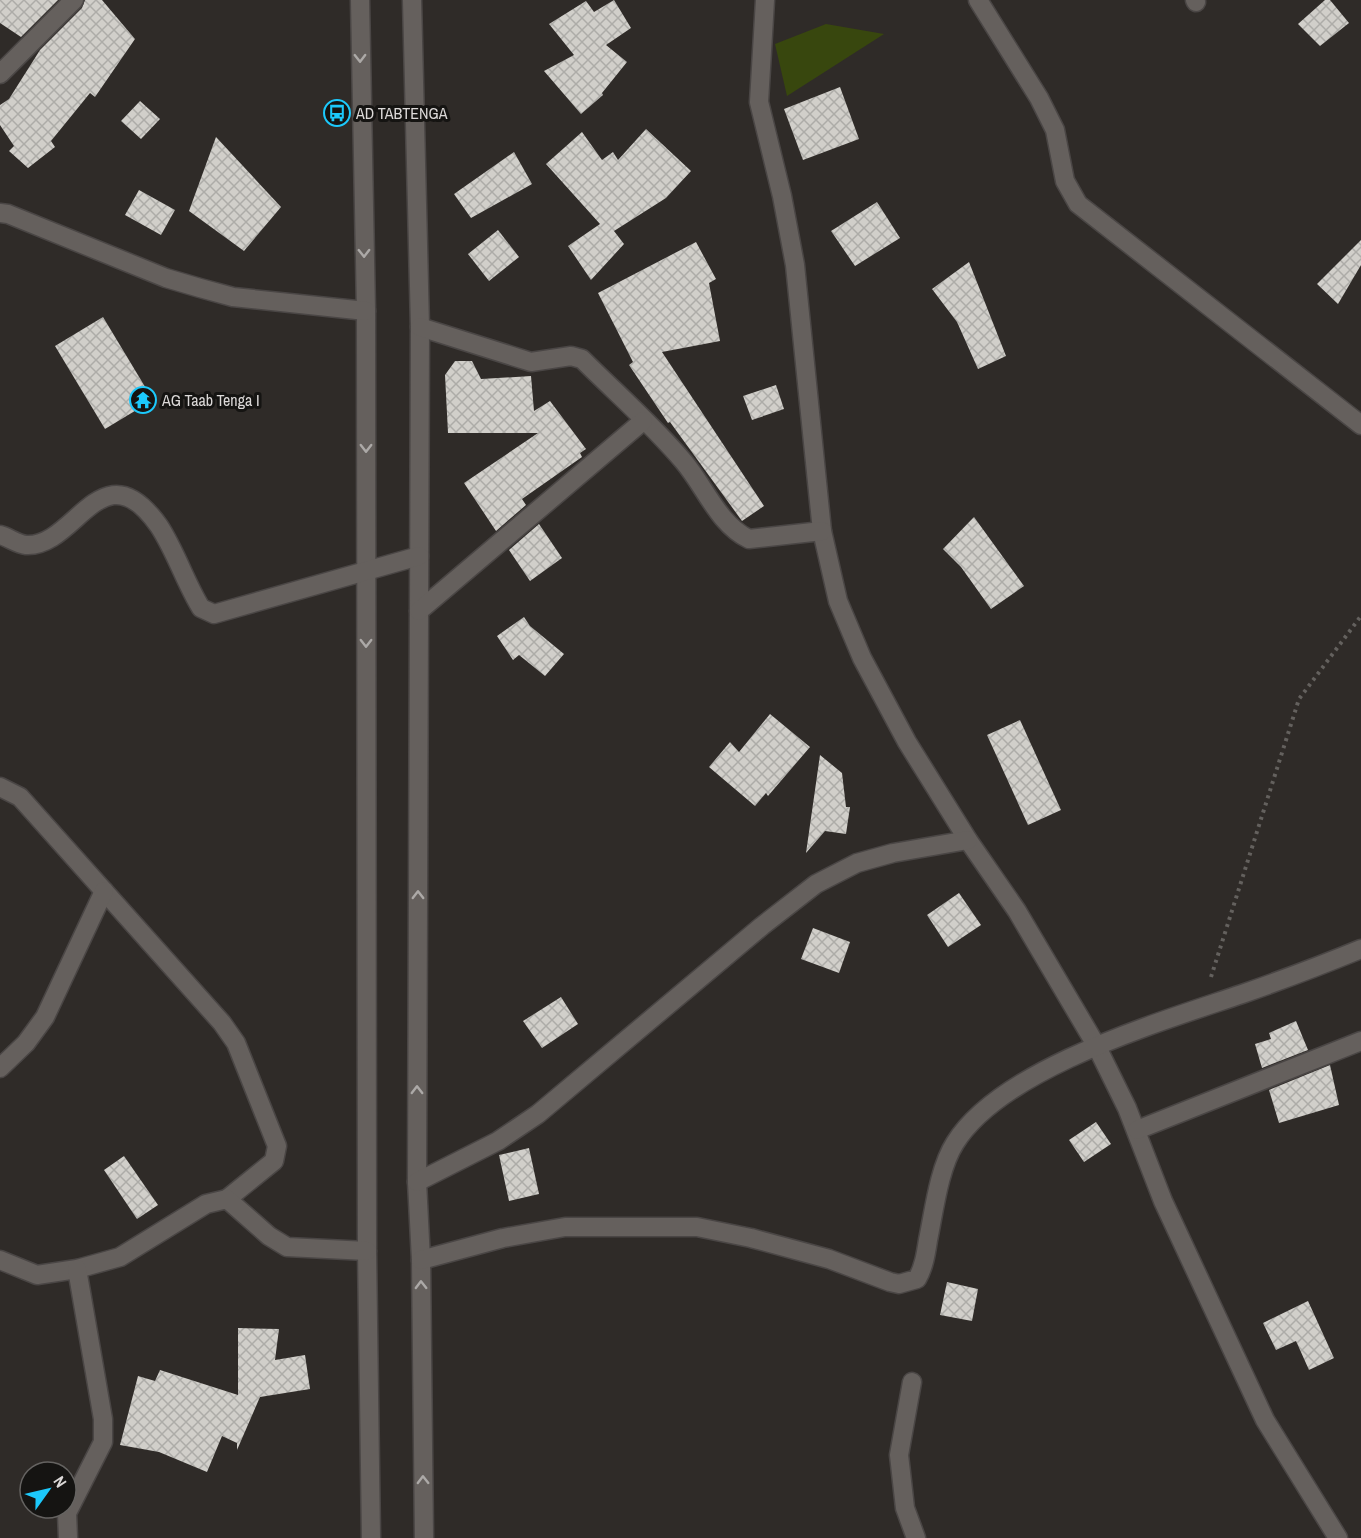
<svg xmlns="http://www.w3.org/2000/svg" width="1361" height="1538" font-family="'Archivo Narrow',sans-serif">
  <defs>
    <pattern id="building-cross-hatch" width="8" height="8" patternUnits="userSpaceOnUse" patternTransform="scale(1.5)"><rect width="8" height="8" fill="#d1cfca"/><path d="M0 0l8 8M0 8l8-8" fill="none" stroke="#adaca8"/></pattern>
  </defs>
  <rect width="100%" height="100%" fill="#2f2b28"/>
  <polygon fill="#38470e" points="826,24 884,34 787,96 775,44"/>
  <g fill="url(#building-cross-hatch)">
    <polygon points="0,0 58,0 21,37 0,23"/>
    <polygon points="85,0 102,0 135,39 95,97 90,93 51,141 55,147 28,168 9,151 14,146 0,125 0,105 9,99 40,50 82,8"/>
    <polygon points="614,0 631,28 606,45 627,62 602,93 603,95 581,114 544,71 574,55 549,24 586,1 594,12"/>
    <polygon points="1325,0 1330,0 1349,23 1320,46 1298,24"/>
    <polygon points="840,87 859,139 803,160 784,109"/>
    <polygon points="140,101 160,119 141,139 121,121"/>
    <polygon points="646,129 691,171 666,198 614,231 624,244 591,280 568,246 600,224 546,164 582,132 602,160 613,152 618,160"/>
    <polygon points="216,137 281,207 244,251 189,211"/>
    <polygon points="514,152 532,184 471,218 454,194"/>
    <polygon points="139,190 175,210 161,235 125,215"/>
    <polygon points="877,202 900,238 855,266 831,231"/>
    <polygon points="498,230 519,257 489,281 468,254"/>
    <polygon points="1361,240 1361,265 1338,304 1317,284"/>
    <polygon points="696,242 716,279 709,283 720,341 662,352 764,506 742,521 670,422 668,423 629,365 633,362 598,293"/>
    <polygon points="969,262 1006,356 978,369 957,322 932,289"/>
    <polygon points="103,317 153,400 105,429 55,346"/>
    <polygon points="455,361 472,361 481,379 531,376 534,411 550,401 586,449 580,453 582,457 522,499 526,505 496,531 464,483 538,433 448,433 445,375"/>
    <polygon points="776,385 784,409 752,420 743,396"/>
    <polygon points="974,517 1024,586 991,609 961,567 943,549"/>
    <polygon points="539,524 562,558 530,581 509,550"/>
    <polygon points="524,617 530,626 564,654 545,676 519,655 513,660 497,636"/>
    <polygon points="770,714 810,747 768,796 766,793 755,806 709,767 730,742 739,752"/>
    <polygon points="1020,720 1061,810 1028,825 987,735"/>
    <polygon points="820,755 842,773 846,807 850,807 846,834 825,831 806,853"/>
    <polygon points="959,893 981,925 948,947 927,915"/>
    <polygon points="813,928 850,942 839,973 801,959"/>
    <polygon points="561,997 578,1024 542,1048 523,1021"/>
    <polygon points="1296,1021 1308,1050 1262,1068 1255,1044 1271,1039 1269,1033"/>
    <polygon points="1330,1065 1339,1105 1279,1123 1269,1090"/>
    <polygon points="1096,1122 1111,1144 1084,1162 1069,1140"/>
    <polygon points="529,1148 539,1194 509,1201 499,1155"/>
    <polygon points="124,1156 158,1205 137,1219 104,1170"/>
    <polygon points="947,1282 978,1289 972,1321 940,1315"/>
    <polygon points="1308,1301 1334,1358 1309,1370 1296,1341 1276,1350 1263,1323"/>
    <polygon points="238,1328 279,1329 275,1360 305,1355 310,1389 260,1397 237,1450 237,1443 222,1436 207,1472 159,1452 120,1445 138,1376 155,1381 160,1370 238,1395"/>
  </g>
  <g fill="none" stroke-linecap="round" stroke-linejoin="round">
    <defs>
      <g id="minor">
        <polyline points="360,0 366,311 367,1251 371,1538"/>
        <polyline points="412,0 420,327 417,1182 421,1260 424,1538"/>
        <polyline points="765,0 759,102 782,196 795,265 822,531 838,601 862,658 907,742 968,840 1017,911 1096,1045 1127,1108 1163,1201 1265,1420 1338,1538"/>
        <polyline points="978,0 1039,98 1055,130 1065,181 1078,204 1361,425"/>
        <polyline points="1195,0 1196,2"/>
        <polyline points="0,74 74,0"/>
        <polyline points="0,213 8,214 166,278 200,288 233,297 366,311"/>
        <path d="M 420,327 L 531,362 L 571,356 L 582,359 C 616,393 653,425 684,462 C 705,487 719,525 749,539 L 822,531"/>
        <path d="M 0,535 C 8,537 17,544 26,545 C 76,548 102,445 159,526 C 176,552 185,582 201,608 L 214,614 L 419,556"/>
        <polyline points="419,611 643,421"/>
        <polyline points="0,787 20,797 222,1023 236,1043 277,1146 274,1161 227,1199"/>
        <polyline points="0,1068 26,1043 45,1017 104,891"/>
        <polyline points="1137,1130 1361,1041"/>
        <polyline points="417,1182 498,1141 538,1114 762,926 816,884 857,863 893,853 968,840"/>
        <polyline points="0,1260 37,1275 77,1269 120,1257 206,1204 227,1199 269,1236 287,1247 367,1251"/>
        <path d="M 421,1260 L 503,1238 L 565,1227 L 697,1227 L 751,1238 L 829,1259 L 890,1282 L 899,1284 L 917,1279 C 924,1267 926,1253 928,1240 C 934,1211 939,1168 955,1143 C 1002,1068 1160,1022 1242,994 C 1282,980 1322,965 1361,949"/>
        <polyline points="912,1382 899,1455 905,1508 916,1538"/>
        <polyline points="68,1538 67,1513 103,1442 103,1419 77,1269"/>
      </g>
    </defs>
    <use href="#minor" stroke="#4a4645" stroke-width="21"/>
    <polyline stroke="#64615e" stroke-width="4" stroke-dasharray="3 4.5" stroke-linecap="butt" points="1211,977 1299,699 1361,616"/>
    <use href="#minor" stroke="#65605d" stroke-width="18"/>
  </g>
  <defs><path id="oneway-chevron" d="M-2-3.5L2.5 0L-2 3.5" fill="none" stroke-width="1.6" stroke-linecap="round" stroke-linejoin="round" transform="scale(1.5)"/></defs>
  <g stroke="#aca9a7">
    <use href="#oneway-chevron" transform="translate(360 58) rotate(89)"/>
    <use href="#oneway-chevron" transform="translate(364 253) rotate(89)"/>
    <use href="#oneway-chevron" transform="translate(366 448) rotate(90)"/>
    <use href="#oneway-chevron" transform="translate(366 643) rotate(90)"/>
    <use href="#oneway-chevron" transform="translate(418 895) rotate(-90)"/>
    <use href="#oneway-chevron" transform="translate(417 1090) rotate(-90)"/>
    <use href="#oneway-chevron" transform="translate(421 1285) rotate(-91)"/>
    <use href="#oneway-chevron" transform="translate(423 1480) rotate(-91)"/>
  </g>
  <defs>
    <symbol id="bus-ring" viewBox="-11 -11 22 22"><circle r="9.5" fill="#151412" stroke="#1cc9fc" stroke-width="1.5"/><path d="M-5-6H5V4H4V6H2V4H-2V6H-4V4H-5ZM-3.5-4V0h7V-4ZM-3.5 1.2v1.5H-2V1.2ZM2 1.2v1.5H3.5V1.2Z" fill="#1cc9fc"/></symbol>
    <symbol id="temple-ring" viewBox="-11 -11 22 22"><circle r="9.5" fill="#151412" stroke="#1cc9fc" stroke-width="1.5"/><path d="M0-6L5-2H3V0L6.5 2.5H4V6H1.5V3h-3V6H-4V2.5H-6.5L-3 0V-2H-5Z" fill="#1cc9fc"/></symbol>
  </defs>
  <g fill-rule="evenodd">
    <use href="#bus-ring" x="322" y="98" width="30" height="30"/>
    <use href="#temple-ring" x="128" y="385" width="30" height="30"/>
  </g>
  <g text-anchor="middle" stroke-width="6" stroke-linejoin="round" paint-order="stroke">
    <g font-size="16" fill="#dcd9d8" stroke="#151412" text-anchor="start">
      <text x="356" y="119">AD TABTENGA</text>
      <text x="162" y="406">AG Taab Tenga I</text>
    </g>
  </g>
  <g transform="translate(48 1490) rotate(56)"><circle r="28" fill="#151412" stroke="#656361" stroke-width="1.5"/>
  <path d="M0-4.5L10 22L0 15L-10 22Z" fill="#1cc9fc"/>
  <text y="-9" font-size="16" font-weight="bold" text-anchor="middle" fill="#dcd9d8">N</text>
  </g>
</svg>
